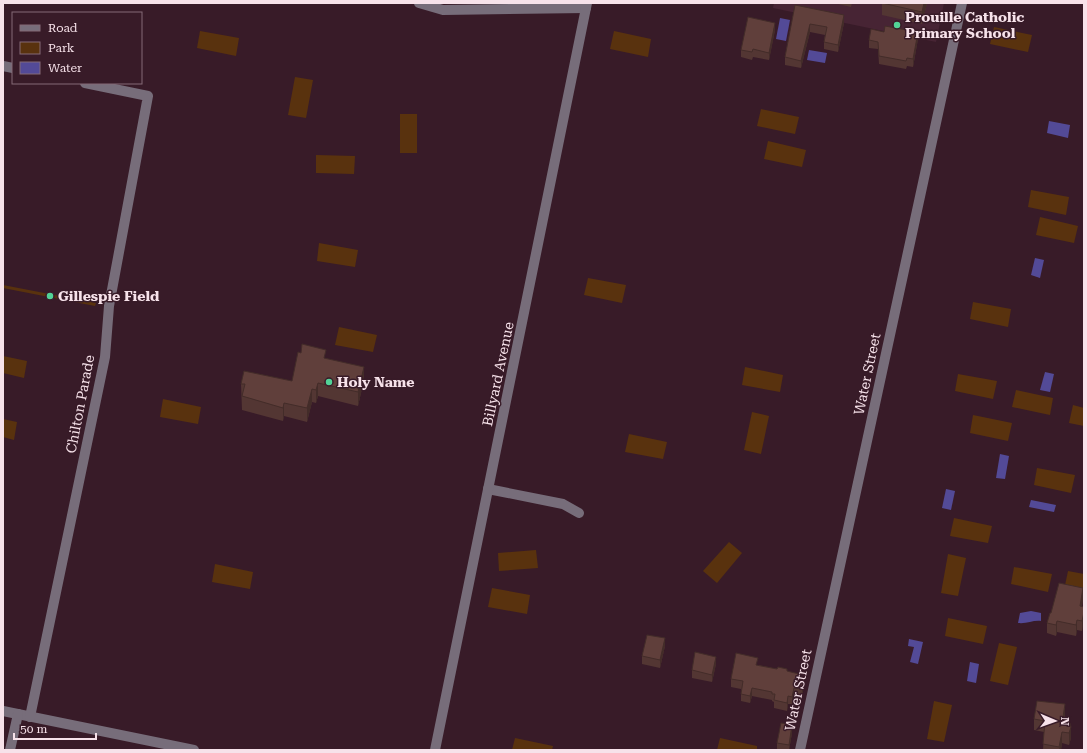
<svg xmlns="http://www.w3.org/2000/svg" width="1087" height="753" font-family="'Roboto Serif',serif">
  <rect width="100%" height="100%" fill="#381b28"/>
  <polygon fill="#472434" points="774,3 944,3 936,42 773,8"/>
  <g fill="#59320e">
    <polygon points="994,27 1032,35 1028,52 990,44"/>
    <polygon points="200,31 239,38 236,56 197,48"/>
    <polygon points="614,31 651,39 648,57 610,49"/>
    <polygon points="295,77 313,80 306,118 288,115"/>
    <polygon points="761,109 799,117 795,134 757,126"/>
    <rect x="400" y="114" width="17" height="39"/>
    <polygon points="768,141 806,150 802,167 764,159"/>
    <polygon points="316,155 355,156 354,174 316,173"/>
    <polygon points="1031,190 1069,197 1066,215 1028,207"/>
    <polygon points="1040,217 1078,226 1074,243 1036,235"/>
    <polygon points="319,243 358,250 355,267 317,261"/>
    <polygon points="588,278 626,285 622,303 584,295"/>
    <polygon points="3,285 96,303 95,306 3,288"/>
    <polygon points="973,302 1011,309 1008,327 970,319"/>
    <polygon points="339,327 377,335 373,352 335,345"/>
    <polygon points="3,356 27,361 24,378 3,373"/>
    <polygon points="745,367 783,375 780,392 742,385"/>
    <polygon points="958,374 997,381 993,399 955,391"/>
    <polygon points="1016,390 1053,398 1050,415 1012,407"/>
    <polygon points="163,399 201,407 198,424 160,417"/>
    <polygon points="1073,405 1084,408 1084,426 1069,423"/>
    <polygon points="752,412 769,416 761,454 744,450"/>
    <polygon points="973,415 1012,423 1008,441 970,433"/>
    <polygon points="3,419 17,422 14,440 3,437"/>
    <polygon points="629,434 667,442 663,459 625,452"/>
    <polygon points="1037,468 1075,475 1071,493 1034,485"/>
    <polygon points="954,518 992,526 988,543 950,536"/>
    <polygon points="729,542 742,553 717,583 703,571"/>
    <polygon points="536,550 538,568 499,571 498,553"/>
    <polygon points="948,554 966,558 958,596 941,593"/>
    <polygon points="215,564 253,572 250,589 212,582"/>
    <polygon points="1014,567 1052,574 1048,592 1011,584"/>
    <polygon points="1068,571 1084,574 1084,594 1064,590"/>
    <polygon points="492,588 530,595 527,614 488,607"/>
    <polygon points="948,618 987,626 983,644 945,636"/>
    <polygon points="999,643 1017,647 1008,685 990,681"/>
    <polygon points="934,701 952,705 944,742 927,739"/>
    <polygon points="515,738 553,746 552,750 512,750"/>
    <polygon points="720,738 757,746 757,750 717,750"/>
  </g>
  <g fill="#534a97">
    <polygon points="780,18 790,20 786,41 776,39"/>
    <polygon points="809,50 827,53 825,63 807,60"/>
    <polygon points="1049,121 1070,125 1068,138 1047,133"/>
    <polygon points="1035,258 1044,260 1040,278 1031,275"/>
    <polygon points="1045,372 1054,374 1050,392 1040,390"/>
    <polygon points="1000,454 1009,456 1005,479 996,478"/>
    <polygon points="946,489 955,491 951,510 942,508"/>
    <polygon points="1031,500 1056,505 1054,512 1029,507"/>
    <path d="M 1031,611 L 1041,613 L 1041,621 C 1033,620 1027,624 1018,623 L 1020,613 Z"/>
    <polygon points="909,639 923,642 918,664 910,662 914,647 908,646"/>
    <polygon points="970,662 979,664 976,683 967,681"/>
  </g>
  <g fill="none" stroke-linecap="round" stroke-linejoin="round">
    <g stroke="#776d7a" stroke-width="10">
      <polyline points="419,3 443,10 586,8"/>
      <polyline points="3,66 13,68"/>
      <polyline points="488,489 563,504 579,513"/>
      <polyline points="3,711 194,750"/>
      <polyline points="30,717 105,357 109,306 148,96 85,83"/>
      <polyline points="10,750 18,714"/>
      <polyline points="435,750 587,3"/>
      <polyline points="800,750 962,3"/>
    </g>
  </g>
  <g fill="#533633">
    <polygon points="834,3 852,3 851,7"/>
    <polygon points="882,3 927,3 922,24 882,15"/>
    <polygon points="795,5 844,23 838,52 824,49 824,42 825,35 810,32 801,68 785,65 785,57"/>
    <polygon points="775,30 769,60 753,57 752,60 741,57 741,50"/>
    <polygon points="918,39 913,67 907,66 906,69 879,64 878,49 869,48 869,40"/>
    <polygon points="326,358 364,380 358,406 318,396 316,403 312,402 307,422 284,416 283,421 242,410 241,384 292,381"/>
    <polygon points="1083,599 1082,606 1084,607 1082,631 1077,630 1076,636 1057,632 1056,636 1047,633 1047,623 1051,613"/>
    <polygon points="665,646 660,668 642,664 642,656"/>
    <polygon points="716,664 712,682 692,678 692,670"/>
    <polygon points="758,665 787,671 799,677 804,686 802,697 794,695 792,704 788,704 787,711 774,708 774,702 772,701 772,700 752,696 750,703 741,701 741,689 731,687 731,679"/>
    <polygon points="1065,704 1065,722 1071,738 1069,745 1062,743 1061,750 1043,750 1044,732 1034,730 1034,719"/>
    <polygon points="792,733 789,750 777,750 777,743"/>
  </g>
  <g fill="#432c29">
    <polygon points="924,3 927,3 922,24 922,12"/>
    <polygon points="844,15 844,23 838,52 838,45"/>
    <polygon points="775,23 775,30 769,60 769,53"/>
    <polygon points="810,24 810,32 801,68 801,61"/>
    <polygon points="918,32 918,39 913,67 913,59"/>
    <polygon points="364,367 364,380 358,406 358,392"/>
    <polygon points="318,383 318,396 316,403 316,390"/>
    <polygon points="312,389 312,402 307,422 307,408"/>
    <polygon points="284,403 284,416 283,421 283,408"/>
    <polygon points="1083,588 1083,599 1080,617 1080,606"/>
    <polygon points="1084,612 1084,623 1082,631 1082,621"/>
    <polygon points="1077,620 1077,630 1076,636 1076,625"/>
    <polygon points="1057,621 1057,632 1056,636 1056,625"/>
    <polygon points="665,638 665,646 660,668 660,660"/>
    <polygon points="716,657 716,664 712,682 712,675"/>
    <polygon points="804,678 804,686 802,697 802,689"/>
    <polygon points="752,688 752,696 750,703 750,696"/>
    <polygon points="794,688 794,695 792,704 792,697"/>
    <polygon points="788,696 788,704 787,711 787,703"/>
    <polygon points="1065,704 1065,715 1064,720 1065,717 1065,729 1064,733 1064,722 1063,717"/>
    <polygon points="792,725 792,733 789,750 789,745"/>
    <polygon points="1071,727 1071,738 1069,745 1069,733"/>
    <polygon points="1062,732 1062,743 1061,750 1059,750"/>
  </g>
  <g fill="#603f3b" stroke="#432c29">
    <polygon points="882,3 924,3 922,12"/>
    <polygon points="795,5 844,15 838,45 824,42 827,27 810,24 801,61 785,57"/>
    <polygon points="748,17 775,23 769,53 753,49 752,52 741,50"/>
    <polygon points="885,26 918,32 913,59 907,58 906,61 879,56 878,42 869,40 871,29 884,32"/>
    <polygon points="302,344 326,350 324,358 364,367 358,392 318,383 316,390 312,389 307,408 284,403 283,408 242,396 245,384 241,384 244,371 292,381 298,352 301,353"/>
    <polygon points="1059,583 1083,588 1080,606 1084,607 1084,612 1082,621 1077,620 1076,625 1057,621 1056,625 1047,623 1050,613 1051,613"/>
    <polygon points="647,635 665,638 660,660 642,656"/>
    <polygon points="695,652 716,657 712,675 692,670"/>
    <polygon points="736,653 758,658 756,665 777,669 778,667 787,669 787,671 799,674 798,677 804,678 802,689 794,688 792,697 788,696 787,703 774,700 775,694 772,694 772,692 752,688 750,696 741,694 743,681 731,679"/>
    <polygon points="1037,701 1065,704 1063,717 1065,717 1064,722 1070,723 1071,727 1069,733 1062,732 1059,747 1043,744 1045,721 1034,719"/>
    <polygon points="781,723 792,725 789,745 777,743"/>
  </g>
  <g fill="#52d397" stroke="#381b28" stroke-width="1.5">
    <circle cx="897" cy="25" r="4"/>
    <circle cx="50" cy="296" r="4"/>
    <circle cx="329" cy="382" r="4"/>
  </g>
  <g text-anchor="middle" stroke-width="3" stroke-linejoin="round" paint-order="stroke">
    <g font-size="14" font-weight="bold" fill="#f7e2ea" stroke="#381b28" text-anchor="start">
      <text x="905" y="22">Prouille Catholic<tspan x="905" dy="16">Primary School</tspan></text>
      <text x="58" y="301">Gillespie Field</text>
      <text x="337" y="387">Holy Name</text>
    </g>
    <g font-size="14" fill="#f7e2ea" stroke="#381b28">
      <text transform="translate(498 374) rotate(-78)" y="5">Billyard Avenue</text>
      <text transform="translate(867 374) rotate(-78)" y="5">Water Street</text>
      <text transform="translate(80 404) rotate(-79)" y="5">Chilton Parade</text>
      <text transform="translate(798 690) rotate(-78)" y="5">Water Street</text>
    </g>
  </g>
  <rect width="1087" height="753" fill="none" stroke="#f7e2ea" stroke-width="8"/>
  <rect x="12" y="12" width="130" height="72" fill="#381b28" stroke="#846b76"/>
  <rect x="20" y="25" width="20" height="6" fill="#776d7a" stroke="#846b76"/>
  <text x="48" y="32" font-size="12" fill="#f7e2ea">Road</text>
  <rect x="20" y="42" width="20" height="12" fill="#59320e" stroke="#846b76"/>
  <text x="48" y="52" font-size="12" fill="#f7e2ea">Park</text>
  <rect x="20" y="62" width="20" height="12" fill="#534a97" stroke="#846b76"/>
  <text x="48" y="72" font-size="12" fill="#f7e2ea">Water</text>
  <g transform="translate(1055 721) rotate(92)" stroke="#381b28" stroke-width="3" paint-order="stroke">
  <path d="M0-3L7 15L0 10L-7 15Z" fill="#f7e2ea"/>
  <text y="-6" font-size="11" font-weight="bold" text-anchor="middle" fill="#f7e2ea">N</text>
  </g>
  <path d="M14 733v6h82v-6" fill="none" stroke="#f7e2ea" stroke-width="2"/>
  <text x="20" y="733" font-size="12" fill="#f7e2ea" stroke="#381b28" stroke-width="3" paint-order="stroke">50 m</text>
</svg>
